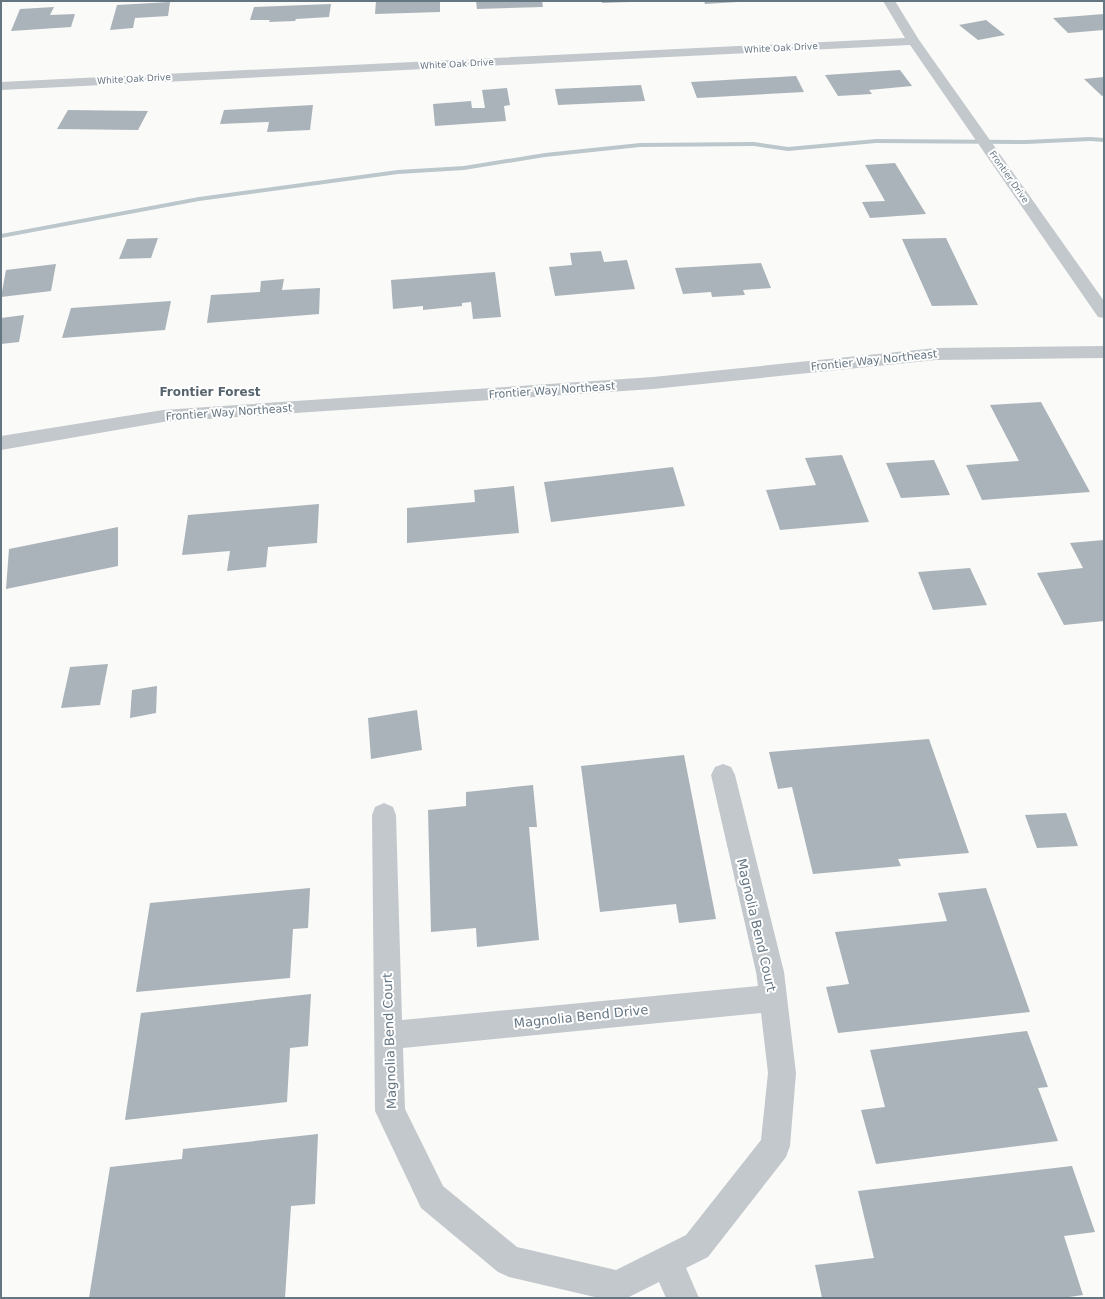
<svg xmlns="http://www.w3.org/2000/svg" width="1105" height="1299" font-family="'DejaVu Sans',sans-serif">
  <rect width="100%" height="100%" fill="#fafaf8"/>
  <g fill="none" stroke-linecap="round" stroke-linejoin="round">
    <polygon fill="#bbc7cb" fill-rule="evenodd" points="1090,137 1104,138 1104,142 1090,141 1026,144 876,143 788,151 754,146 640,147 545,157 464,170 398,174 199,201 1,238 1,234 199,197 398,170 464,166 545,153 640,143 754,142 788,147 876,139 1026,140"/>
  </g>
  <g fill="#aab3b9">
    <polygon points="376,1 440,1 440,12 375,14"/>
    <polygon points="476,1 542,1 543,7 477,9"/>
    <polygon points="602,1 629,1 629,2 602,3"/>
    <polygon points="704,1 738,1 738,2 705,4"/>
    <polygon points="170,2 168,16 135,18 133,28 110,30 117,5"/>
    <polygon points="331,4 329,17 296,19 295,21 269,22 270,20 250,20 254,7"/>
    <polygon points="54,7 50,15 75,14 71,27 11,31 20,9"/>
    <polygon points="1104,14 1104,30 1068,33 1053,18"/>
    <polygon points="986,20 1005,35 978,40 959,25"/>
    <polygon points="900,70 912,86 869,90 872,94 838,96 825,75"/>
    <polygon points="796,76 804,92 697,98 691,82"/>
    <polygon points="1104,77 1104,95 1102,96 1084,79"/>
    <polygon points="641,85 645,101 558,105 555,89"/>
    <polygon points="507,88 510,105 504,106 506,121 435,126 433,104 471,101 472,108 485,108 482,90"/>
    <polygon points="313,105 310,130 267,132 269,122 220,124 224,110"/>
    <polygon points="68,110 148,111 138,130 57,129"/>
    <polygon points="895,163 926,214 870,218 862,202 885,201 865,165"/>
    <polygon points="158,238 151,258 119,259 127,239"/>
    <polygon points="946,238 978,305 932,306 902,239"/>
    <polygon points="601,251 604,262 627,260 635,289 555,296 549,267 572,265 570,253"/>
    <polygon points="761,263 771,288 743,290 745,295 712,297 711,292 683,294 675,268"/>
    <polygon points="56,264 51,291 1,297 6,270"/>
    <polygon points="495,272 501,317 473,319 471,302 462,303 462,306 423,310 423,306 393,309 391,280"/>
    <polygon points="284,279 282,290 320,288 319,314 207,323 211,295 260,292 261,281"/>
    <polygon points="171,301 165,330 62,338 71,308"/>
    <polygon points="24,315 19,342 1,344 1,318"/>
    <polygon points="1041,402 1090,492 982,500 966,465 1019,461 990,405"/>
    <polygon points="842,455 869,522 780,530 766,490 816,485 805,458"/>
    <polygon points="934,460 950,495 901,498 886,463"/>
    <polygon points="673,467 685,506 551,522 544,482"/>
    <polygon points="514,486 519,533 407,543 407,508 475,502 474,490"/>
    <polygon points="319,504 317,543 268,547 266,567 227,571 230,551 182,555 188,515"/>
    <polygon points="118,527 118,566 6,589 9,549"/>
    <polygon points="1104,540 1104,621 1064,625 1037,573 1083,568 1070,543"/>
    <polygon points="970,568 987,605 933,610 918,572"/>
    <polygon points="108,664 100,705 61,708 70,667"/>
    <polygon points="157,686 156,713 130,718 132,690"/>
    <polygon points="417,710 422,750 371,759 368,718"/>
    <polygon points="929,739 969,853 898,859 901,866 813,874 792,787 778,789 769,752"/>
    <polygon points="684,755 716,919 679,923 676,904 600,912 581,766"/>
    <polygon points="533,785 537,827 529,827 539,940 477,947 476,928 431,932 428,810 466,806 466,792"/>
    <polygon points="1066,813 1078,846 1037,848 1025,815"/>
    <polygon points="310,888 308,928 293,929 290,978 136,992 150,903"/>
    <polygon points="986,888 1030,1012 838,1033 826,987 849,984 835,932 947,921 938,893"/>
    <polygon points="311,994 308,1046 290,1048 287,1102 125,1120 141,1013"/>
    <polygon points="1027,1031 1048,1087 1038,1088 1058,1141 876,1164 861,1110 885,1107 870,1050"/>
    <polygon points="318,1134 315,1204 291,1206 285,1298 89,1298 110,1167 182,1159 183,1149"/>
    <polygon points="1072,1166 1095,1232 1064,1236 1083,1295 1062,1298 822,1298 815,1265 874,1258 858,1191"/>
  </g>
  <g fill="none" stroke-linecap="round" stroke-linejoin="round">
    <g fill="#c3c8cc" fill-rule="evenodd">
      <polygon points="883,1 895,1 919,40 1104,301 1104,318 1098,317 910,45 1,90 1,82 905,38"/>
      <polygon points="1104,346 1104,358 936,360 653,389 163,422 1,450 1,436 163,410 653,377 936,348"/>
      <path d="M 723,764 L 731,767 L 735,775 L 784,972 L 796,1073 L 790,1146 L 786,1157 L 708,1257 L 686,1268 L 699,1298 L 666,1298 L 659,1282 L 627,1298 L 599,1298 L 509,1277 L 498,1272 L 421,1208 L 375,1111 L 372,815 L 375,807 L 384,803 L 393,807 L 396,815 L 402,1020 L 758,986 L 756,972 L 711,775 L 715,767 ZM 761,1013 L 768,1073 L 761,1140 L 686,1235 L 616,1270 L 517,1247 L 443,1186 L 405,1109 L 403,1048 Z"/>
    </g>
  </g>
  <g text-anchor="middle" stroke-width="4" stroke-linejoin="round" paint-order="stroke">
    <g font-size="9" fill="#657683" stroke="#fff">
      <text transform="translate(781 48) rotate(-3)" y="3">White Oak Drive</text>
      <text transform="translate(457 64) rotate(-3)" y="3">White Oak Drive</text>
      <text transform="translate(134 79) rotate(-3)" y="3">White Oak Drive</text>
      <text transform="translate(1009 177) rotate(55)" y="3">Frontier Drive</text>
    </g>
    <g font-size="11" fill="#657683" stroke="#fff">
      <text transform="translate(874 360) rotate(-6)" y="4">Frontier Way Northeast</text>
      <text transform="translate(552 390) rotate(-4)" y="4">Frontier Way Northeast</text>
      <text transform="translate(229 412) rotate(-4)" y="4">Frontier Way Northeast</text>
    </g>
    <g font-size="12" font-weight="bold" fill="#57646e" stroke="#fff">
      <text x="210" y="396">Frontier Forest</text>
    </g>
    <g font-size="13" fill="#657683" stroke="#fff">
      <text transform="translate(757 925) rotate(77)" y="5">Magnolia Bend Court</text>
      <text transform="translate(581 1016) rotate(-6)" y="5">Magnolia Bend Drive</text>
      <text transform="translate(389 1041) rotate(-92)" y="5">Magnolia Bend Court</text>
    </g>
  </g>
  <rect width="1105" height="1299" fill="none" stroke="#657683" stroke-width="4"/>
</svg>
